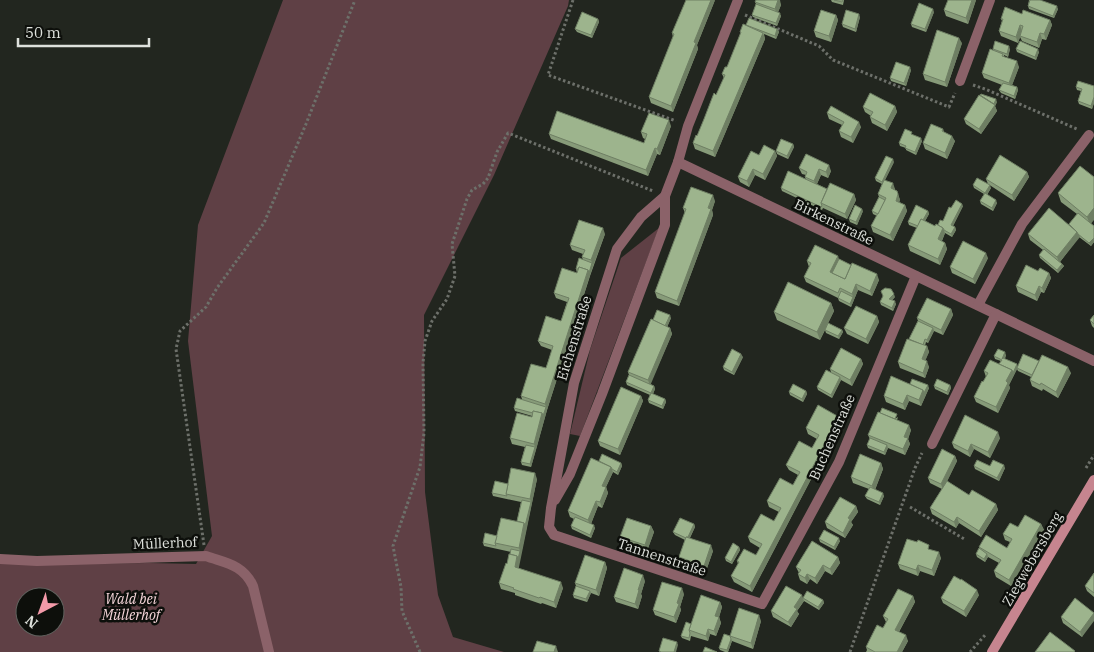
<svg xmlns="http://www.w3.org/2000/svg" width="1094" height="652" font-family="'IBM Plex Serif',serif">
  <rect width="100%" height="100%" fill="#22261f"/>
  <g fill="#5f4045" fill-rule="evenodd">
    <path d="M 283,0 L 569,0 L 568,6 L 494,175 L 424,315 L 425,492 L 438,595 L 453,637 L 504,652 L 0,652 L 0,564 L 149,563 L 196,564 L 212,536 L 188,341 L 198,225 ZM 25,597 L 55,597 L 55,627 L 25,627 Z"/>
    <polygon points="659,228 580,436 570,434 590,350 621,258"/>
  </g>
  <g fill="none" stroke-linecap="round" stroke-linejoin="round">
    <g stroke="#6d706a" stroke-width="3" stroke-dasharray="2.5 2.5" stroke-linecap="butt">
      <polyline points="573,0 548,75 676,121"/>
      <polyline points="745,15 819,46 833,60 949,107 955,93"/>
      <polyline points="973,85 985,89 1077,129"/>
      <polyline points="1086,468 1094,455"/>
      <polyline points="910,507 966,540"/>
      <polyline points="204,545 176,349 180,331 206,307 217,288 264,223 306,124 355,0"/>
      <polyline points="420,652 402,611 401,587 393,546 420,467 424,433 423,363 425,341 432,321 447,299 455,276 452,244 467,199 472,190 483,184 488,178 497,152 508,133 653,191"/>
      <polyline points="850,652 915,468 922,453"/>
      <polyline points="970,652 986,634"/>
    </g>
    <polyline stroke="#8b6269" stroke-width="10" points="960,81 990,0"/>
    <g stroke="#8b6269" stroke-width="10">
      <polyline points="738,0 688,126 678,162 665,196 641,217 617,249 574,383 551,508 549,527 554,535 762,604 839,462 916,276"/>
      <polyline points="678,162 1094,361"/>
      <polyline points="978,305 1022,224 1089,135"/>
      <polyline points="932,444 996,314"/>
      <polyline points="555,500 570,474 602,394 665,225 665,196"/>
      <path d="M 0,559 L 37,561 L 206,556 C 225,563 243,564 253,586 L 269,652"/>
    </g>
    <polyline stroke="#c6858f" stroke-width="10" points="992,652 1094,480"/>
  </g>
  <g fill="#879b79">
    <polygon points="715,0 697,45 698,49 673,112 651,103 649,97 673,37 672,33"/>
    <polygon points="831,0 844,0 843,5 832,2"/>
    <polygon points="976,0 968,24 946,16 944,10"/>
    <polygon points="1029,0 1040,0 1058,9 1054,18 1029,9 1028,6"/>
    <polygon points="779,1 781,5 778,12 781,16 777,26 753,17 752,15 756,4 755,2"/>
    <polygon points="934,12 926,32 912,27 911,24"/>
    <polygon points="1022,14 1050,20 1052,25 1046,40 1042,39 1039,48 1022,41 1020,37 1018,43 1001,36 999,31 1002,21 1001,19"/>
    <polygon points="836,15 838,20 831,42 816,37 814,31"/>
    <polygon points="860,17 856,32 843,27 842,24"/>
    <polygon points="598,19 599,22 592,38 577,32 575,29"/>
    <polygon points="746,26 777,29 779,32 776,39 764,34 765,39 715,157 695,149 693,143 697,136 724,78 722,74 727,67 741,34 740,32"/>
    <polygon points="962,43 947,87 925,80 923,74"/>
    <polygon points="993,49 1010,49 1008,57 1004,55 1004,57 1019,67 1012,85 1017,87 1018,90 1015,99 1001,93 999,90 1002,85 984,78 982,73 993,50"/>
    <polygon points="1016,49 1039,52 1036,60 1017,52"/>
    <polygon points="911,70 906,86 891,81 890,78"/>
    <polygon points="1094,86 1094,103 1092,109 1079,104 1078,101 1081,91 1077,90 1076,87"/>
    <polygon points="997,102 995,106 997,111 981,134 966,124 964,119"/>
    <polygon points="895,106 897,112 887,131 872,123 870,117 871,116 865,112 863,107"/>
    <polygon points="827,113 861,127 853,143 841,137 839,131 842,125 829,119"/>
    <polygon points="671,126 660,155 657,154 648,176 551,139 549,134 644,143 645,139 643,138 641,132"/>
    <polygon points="943,129 944,132 955,141 947,159 925,149 923,143"/>
    <polygon points="913,135 922,141 916,155 906,150 906,148 900,146 899,143"/>
    <polygon points="793,144 794,147 788,159 777,154 776,151"/>
    <polygon points="775,151 777,156 765,180 755,175 749,187 740,182 738,177 759,155"/>
    <polygon points="806,154 831,171 828,178 821,175 817,184 827,189 854,194 856,200 847,219 823,208 822,210 782,191 781,188 806,180 805,177 806,175 802,174 799,168"/>
    <polygon points="894,162 885,180 895,189 895,190 897,191 900,200 899,202 905,205 907,211 893,241 873,232 871,226 877,216 873,214 872,211 879,197 878,194 882,184 876,181 875,178"/>
    <polygon points="1080,166 1091,224 1094,226 1094,242 1091,246 1079,237 1060,262 1064,266 1058,273 1040,258 1039,255 1043,250 1030,240 1028,234 1069,224 1077,214 1061,202 1058,193"/>
    <polygon points="1027,172 1029,177 1014,201 988,184 986,179"/>
    <polygon points="973,185 991,188 987,195 997,203 993,211 981,204 980,201 984,194 974,188"/>
    <polygon points="715,201 712,210 713,215 679,306 657,298 655,292 685,213 683,208"/>
    <polygon points="963,206 953,226 955,227 956,230 952,237 945,233 942,241 945,243 947,249 940,265 910,251 908,245 917,228 909,225 908,222 928,211 929,214 925,221 935,226 938,225 943,221 951,208"/>
    <polygon points="863,211 857,225 850,222 849,219"/>
    <polygon points="605,234 590,276 547,410 531,467 522,465 521,462 525,447 512,444 510,438 532,417 532,416 515,411 514,408 522,399 521,396 546,368 552,350 541,346 538,341 561,321 567,302 556,298 554,293 577,273 576,269 583,260 582,257 583,254 572,250 570,245"/>
    <polygon points="988,258 975,284 952,273 950,267"/>
    <polygon points="839,259 879,280 872,296 858,290 851,307 839,301 838,298 806,282 804,277 809,267 807,261"/>
    <polygon points="1038,271 1049,273 1051,278 1044,293 1041,292 1037,301 1018,292 1016,286"/>
    <polygon points="895,297 892,300 896,304 893,311 881,305 880,302"/>
    <polygon points="831,303 834,311 828,323 842,330 843,332 839,339 826,333 825,330 820,340 777,320 774,312"/>
    <polygon points="951,309 953,315 943,335 934,331 928,343 926,342 925,346 927,346 929,352 925,360 929,367 925,378 900,368 898,362 918,321 917,318"/>
    <polygon points="1094,315 1094,328 1092,326 1090,320"/>
    <polygon points="877,316 879,322 868,344 847,334 844,328"/>
    <polygon points="671,318 667,327 670,328 672,334 650,384 654,386 655,389 653,394 665,399 666,402 663,409 649,403 648,400 650,395 627,385 626,382 629,375 628,372 653,320"/>
    <polygon points="1006,355 1005,359 1017,364 1017,366 1039,361 1071,373 1058,398 1043,389 1042,391 1032,386 1030,380 1031,377 1018,371 1017,369 1009,385 1010,388 998,413 976,402 974,397 986,377 984,371 999,364 1001,361 995,359 994,356"/>
    <polygon points="743,357 734,375 724,370 723,367"/>
    <polygon points="861,359 863,364 852,386 841,380 832,398 818,390 817,387 831,372 830,369"/>
    <polygon points="910,384 929,388 921,406 909,401 905,410 886,402 884,396"/>
    <polygon points="950,385 951,388 948,395 935,389 934,386"/>
    <polygon points="806,391 807,394 803,402 790,395 789,392"/>
    <polygon points="641,396 643,401 620,455 600,446 598,441"/>
    <polygon points="839,417 841,422 752,592 734,582 731,576 738,564 737,561 756,555 760,548 750,542 748,537 774,521 779,512 769,507 767,501 793,485 798,475 789,470 786,465 812,448 817,439 808,434 806,428"/>
    <polygon points="898,417 897,420 911,430 908,439 910,444 905,455 888,448 885,455 868,448 867,445 870,439 868,435"/>
    <polygon points="1000,438 990,458 974,449 970,457 954,448 952,443"/>
    <polygon points="955,456 957,461 947,481 969,495 996,504 998,510 981,537 959,523 956,528 932,514 930,508 942,489 930,483 928,478"/>
    <polygon points="599,461 621,463 622,466 618,475 613,472 606,487 608,493 602,508 598,506 591,524 595,528 591,538 572,529 571,526 574,519 570,517 568,511"/>
    <polygon points="881,463 883,469 875,490 884,496 880,505 867,499 865,496 869,489 853,483 851,477"/>
    <polygon points="974,466 990,466 1005,468 999,481 975,469"/>
    <polygon points="537,479 518,568 563,588 556,608 542,603 541,604 515,595 515,593 501,589 499,583 507,564 511,552 484,546 483,543 497,536 517,521 521,502 493,496 492,493 508,484"/>
    <polygon points="856,506 858,512 851,522 853,525 845,538 827,528 825,522"/>
    <polygon points="694,524 695,527 690,538 713,551 706,571 681,563 679,557 685,540 675,535 673,532"/>
    <polygon points="1041,524 1044,530 1011,586 996,577 994,571 999,563 988,557 985,562 977,557 976,554 980,549 979,547 1007,548 1010,542 1005,540 1003,534 1018,527"/>
    <polygon points="651,526 654,532 647,551 622,543 620,537"/>
    <polygon points="819,539 840,541 835,550 820,542"/>
    <polygon points="739,547 740,550 732,564 726,561 725,558"/>
    <polygon points="931,550 941,558 934,576 920,571 918,576 900,569 898,564"/>
    <polygon points="838,557 840,563 832,575 825,571 817,584 810,579 807,584 800,580 798,574 799,573 796,567"/>
    <polygon points="605,562 607,568 599,596 591,593 587,602 574,598 573,595 576,586 575,583"/>
    <polygon points="1094,573 1094,597 1087,591 1085,586"/>
    <polygon points="645,581 641,594 642,596 638,609 616,602 614,597"/>
    <polygon points="684,594 680,607 681,610 676,623 655,615 653,610"/>
    <polygon points="979,595 966,617 943,603 941,598"/>
    <polygon points="913,596 915,602 899,632 908,641 902,652 866,652 867,650 866,647 883,628 886,622 883,616"/>
    <polygon points="803,598 823,600 824,603 819,610 804,601 797,611 799,614 791,627 773,617 771,611"/>
    <polygon points="720,602 722,607 719,617 721,623 716,636 710,634 708,641 691,636 690,641 682,638 681,636 691,624"/>
    <polygon points="1094,613 1082,637 1063,623 1061,617"/>
    <polygon points="761,621 753,649 732,641 728,652 725,652 720,650 719,648 730,636"/>
  </g>
  <g fill="#6e7e63">
    <polygon points="711,0 715,0 697,45 698,49 673,112 671,106 694,42"/>
    <polygon points="777,0 780,0 781,5 777,15 775,9"/>
    <polygon points="972,0 976,0 968,24 966,18"/>
    <polygon points="1057,6 1058,9 1054,18 1053,16"/>
    <polygon points="933,9 934,12 926,32 925,29"/>
    <polygon points="780,13 781,16 777,26 776,23"/>
    <polygon points="859,14 860,17 856,32 855,29"/>
    <polygon points="836,15 838,20 831,42 829,36"/>
    <polygon points="598,19 599,22 592,38 591,35"/>
    <polygon points="1050,20 1052,25 1046,40 1044,34"/>
    <polygon points="1020,25 1022,31 1018,43 1016,37"/>
    <polygon points="777,29 779,32 776,39 775,36"/>
    <polygon points="763,33 765,39 715,157 713,151"/>
    <polygon points="1040,33 1042,39 1039,48 1037,42"/>
    <polygon points="959,38 962,43 947,87 945,82"/>
    <polygon points="1009,46 1010,49 1008,57 1007,54"/>
    <polygon points="1038,49 1039,52 1036,60 1035,57"/>
    <polygon points="1017,61 1019,67 1011,88 1009,83"/>
    <polygon points="910,67 911,70 906,86 904,83"/>
    <polygon points="1017,87 1018,90 1015,99 1014,96"/>
    <polygon points="1094,97 1094,103 1092,109 1091,106"/>
    <polygon points="996,99 997,102 995,106 997,111 981,134 979,129 993,106"/>
    <polygon points="895,106 897,112 887,131 885,125"/>
    <polygon points="669,120 671,126 660,155 657,149"/>
    <polygon points="859,122 861,127 853,143 851,137"/>
    <polygon points="952,136 955,141 947,159 945,153"/>
    <polygon points="921,138 922,141 916,155 915,152"/>
    <polygon points="793,144 794,147 788,159 787,156"/>
    <polygon points="655,148 657,154 648,176 646,170"/>
    <polygon points="775,151 777,156 765,180 763,174"/>
    <polygon points="893,159 894,162 883,184 882,182"/>
    <polygon points="829,165 831,171 828,178 826,172"/>
    <polygon points="753,169 755,175 749,187 747,181"/>
    <polygon points="819,169 821,175 816,186 814,181"/>
    <polygon points="1027,172 1029,177 1014,201 1012,195"/>
    <polygon points="893,183 895,189 893,194 891,188"/>
    <polygon points="990,185 991,188 986,196 985,193"/>
    <polygon points="854,194 856,200 847,219 845,214"/>
    <polygon points="898,194 900,200 898,207 896,201"/>
    <polygon points="713,195 715,201 712,210 713,215 679,306 677,301"/>
    <polygon points="996,200 997,203 993,211 992,208"/>
    <polygon points="962,204 963,206 952,228 951,225"/>
    <polygon points="905,205 907,211 893,241 890,235"/>
    <polygon points="1094,208 1094,220 1090,225 1087,217"/>
    <polygon points="862,209 863,211 857,225 856,222"/>
    <polygon points="928,211 929,214 920,230 919,227"/>
    <polygon points="955,227 956,230 952,237 951,234"/>
    <polygon points="603,228 605,234 593,266 591,260"/>
    <polygon points="943,228 945,233 940,245 938,239"/>
    <polygon points="1077,232 1080,237 1059,263 1057,257"/>
    <polygon points="1094,238 1094,242 1091,246 1089,243"/>
    <polygon points="945,243 947,249 940,265 938,259"/>
    <polygon points="986,253 988,258 975,284 973,279"/>
    <polygon points="838,256 840,262 831,274 830,272"/>
    <polygon points="592,263 593,266 547,410 545,404 588,270"/>
    <polygon points="1062,264 1064,266 1058,273 1057,270"/>
    <polygon points="1049,273 1051,278 1044,293 1042,288"/>
    <polygon points="877,274 879,280 872,296 870,291"/>
    <polygon points="856,284 858,290 851,307 850,304 853,297 852,294"/>
    <polygon points="1039,286 1041,292 1037,301 1035,295"/>
    <polygon points="894,294 895,297 891,302 889,299"/>
    <polygon points="895,301 896,304 893,311 892,308"/>
    <polygon points="831,303 834,311 820,340 817,332"/>
    <polygon points="951,309 953,315 943,335 941,330"/>
    <polygon points="670,315 671,318 666,330 665,328"/>
    <polygon points="877,316 879,322 868,344 866,339"/>
    <polygon points="670,328 672,334 650,386 648,380"/>
    <polygon points="933,328 934,331 928,343 927,340"/>
    <polygon points="842,330 843,332 839,339 838,336"/>
    <polygon points="927,346 929,352 924,364 922,359"/>
    <polygon points="1005,352 1006,355 1003,361 1002,359"/>
    <polygon points="741,354 743,357 734,375 732,372"/>
    <polygon points="861,359 863,364 852,386 850,380"/>
    <polygon points="927,361 929,367 925,378 923,373"/>
    <polygon points="1017,364 1018,367 1009,385 1010,388 998,413 996,407 1006,381 1012,370"/>
    <polygon points="1068,367 1071,373 1058,398 1056,392"/>
    <polygon points="840,377 841,380 832,398 831,395"/>
    <polygon points="928,385 929,388 921,406 919,400 923,390"/>
    <polygon points="950,385 951,388 948,395 947,392"/>
    <polygon points="654,386 655,389 652,396 651,393"/>
    <polygon points="806,391 807,394 803,402 802,399"/>
    <polygon points="907,395 909,401 905,410 903,404"/>
    <polygon points="641,396 643,401 620,455 618,449"/>
    <polygon points="665,399 666,402 663,409 662,406"/>
    <polygon points="546,407 547,410 536,450 534,444 542,413"/>
    <polygon points="839,417 841,422 752,592 750,586"/>
    <polygon points="909,425 911,430 908,439 910,444 905,455 903,449 904,437"/>
    <polygon points="998,432 1000,438 990,458 988,452"/>
    <polygon points="971,444 974,449 970,457 968,451"/>
    <polygon points="887,445 888,448 885,455 884,452"/>
    <polygon points="535,447 536,450 531,467 530,464"/>
    <polygon points="955,456 957,461 943,490 941,484"/>
    <polygon points="621,463 622,466 618,475 617,472"/>
    <polygon points="881,463 883,469 874,492 872,486"/>
    <polygon points="1004,465 1005,468 999,481 997,478"/>
    <polygon points="611,467 613,472 606,487 608,493 602,508 600,502 602,486"/>
    <polygon points="535,473 537,479 518,572 515,567 517,556 520,551 519,548 524,523 531,502 530,499"/>
    <polygon points="883,493 884,496 880,505 879,502"/>
    <polygon points="596,501 598,506 590,526 588,520"/>
    <polygon points="996,504 998,510 981,537 979,531"/>
    <polygon points="856,506 858,512 851,522 853,525 845,538 843,533 848,518"/>
    <polygon points="957,517 959,523 956,528 954,522"/>
    <polygon points="694,524 695,527 688,541 687,538"/>
    <polygon points="1041,524 1044,530 1011,586 1009,580"/>
    <polygon points="594,525 595,528 591,538 590,535"/>
    <polygon points="651,526 654,532 647,551 645,545"/>
    <polygon points="839,538 840,541 835,550 834,547"/>
    <polygon points="711,545 713,551 706,571 704,566"/>
    <polygon points="739,547 740,550 732,564 731,562"/>
    <polygon points="939,552 941,558 934,576 932,570"/>
    <polygon points="987,554 988,557 985,562 984,559"/>
    <polygon points="838,557 840,563 832,575 830,569"/>
    <polygon points="605,562 607,568 599,596 596,590"/>
    <polygon points="823,565 825,571 817,584 815,578"/>
    <polygon points="918,565 920,571 918,576 916,570"/>
    <polygon points="807,574 810,579 807,584 805,578"/>
    <polygon points="643,575 645,581 641,594 642,596 638,609 635,604 638,590"/>
    <polygon points="561,582 563,588 556,608 554,602"/>
    <polygon points="682,588 684,594 680,607 681,610 676,623 674,617 677,603"/>
    <polygon points="977,590 979,595 966,617 964,611"/>
    <polygon points="590,591 591,593 587,602 586,599"/>
    <polygon points="802,595 804,601 797,611 799,614 791,627 788,622 794,607"/>
    <polygon points="913,596 915,602 897,635 895,630"/>
    <polygon points="823,600 824,603 819,610 818,607"/>
    <polygon points="720,602 722,607 718,621 715,616"/>
    <polygon points="1094,613 1094,621 1082,637 1080,632"/>
    <polygon points="759,615 761,621 753,649 751,643"/>
    <polygon points="719,617 721,623 716,636 714,631"/>
    <polygon points="708,629 710,634 708,641 706,636"/>
    <polygon points="906,635 908,641 902,652 897,652"/>
    <polygon points="731,639 732,641 728,652 727,650"/>
    <polygon points="677,642 678,645 676,652 674,652"/>
    <polygon points="556,646 558,652 554,652"/>
  </g>
  <g fill="#9db48d" stroke="#6e7e63">
    <polygon points="686,0 711,0 694,42 696,43 671,106 649,97 674,34 672,33"/>
    <polygon points="756,0 778,0 775,9 755,2"/>
    <polygon points="834,0 843,0 842,2"/>
    <polygon points="948,0 972,0 966,18 944,10"/>
    <polygon points="1030,0 1040,0 1057,6 1053,16 1028,6"/>
    <polygon points="919,3 933,9 925,29 911,24"/>
    <polygon points="756,4 780,13 776,23 752,15"/>
    <polygon points="1005,7 1022,14 1023,10 1050,20 1044,34 1040,33 1037,42 1020,36 1023,26 1020,25 1016,37 999,31 1003,19 1001,19"/>
    <polygon points="821,10 836,15 829,36 814,31"/>
    <polygon points="846,10 859,14 855,29 842,24"/>
    <polygon points="582,12 598,19 591,35 575,29"/>
    <polygon points="749,18 777,29 775,36 746,25"/>
    <polygon points="743,24 763,33 713,151 693,143 696,135 697,136 704,119 714,93 716,95 725,75 722,74 725,67 727,67 741,32 740,32"/>
    <polygon points="937,30 959,38 945,82 923,74"/>
    <polygon points="995,41 1009,46 1007,54 993,49"/>
    <polygon points="1020,41 1038,49 1035,57 1016,49"/>
    <polygon points="990,49 1003,54 1002,56 1017,61 1009,83 982,73"/>
    <polygon points="896,62 910,67 904,83 890,78"/>
    <polygon points="1078,81 1094,86 1094,97 1091,106 1078,101 1082,89 1076,87"/>
    <polygon points="1003,83 1017,87 1014,96 999,90"/>
    <polygon points="870,93 895,106 885,125 870,117 873,112 863,107"/>
    <polygon points="981,94 996,99 994,104 980,95"/>
    <polygon points="979,95 995,105 979,129 964,119"/>
    <polygon points="831,106 859,122 851,137 839,131 844,122 827,113"/>
    <polygon points="557,111 644,143 647,134 641,132 649,113 669,120 657,149 655,148 646,170 549,134"/>
    <polygon points="931,124 943,129 942,131 952,136 945,153 923,143"/>
    <polygon points="905,129 912,132 911,134 921,138 915,152 905,148 906,146 899,143"/>
    <polygon points="781,139 793,144 787,156 776,151"/>
    <polygon points="764,145 775,151 763,174 753,169 747,181 738,177 751,151 759,155"/>
    <polygon points="806,154 829,165 826,172 819,169 814,181 805,177 807,172 799,168"/>
    <polygon points="1000,155 1027,172 1012,195 986,179"/>
    <polygon points="886,156 893,159 882,182 875,178"/>
    <polygon points="1080,166 1094,177 1094,208 1087,217 1058,193"/>
    <polygon points="788,171 827,189 821,203 822,206 821,207 781,188"/>
    <polygon points="977,178 990,185 985,193 973,185"/>
    <polygon points="884,180 893,183 891,188 897,191 898,194 896,201 905,205 890,235 871,226 886,198 878,194"/>
    <polygon points="830,183 854,194 845,214 821,203"/>
    <polygon points="691,187 713,195 708,208 711,209 677,301 655,292 686,209 683,208"/>
    <polygon points="985,193 996,200 992,208 980,201"/>
    <polygon points="879,197 885,200 878,214 872,211"/>
    <polygon points="956,200 962,204 951,225 955,227 951,234 944,230 943,228 938,225 940,220 943,221 949,207 951,208"/>
    <polygon points="855,205 862,209 856,222 849,219"/>
    <polygon points="916,205 928,211 923,220 921,219 918,226 908,222"/>
    <polygon points="1049,208 1077,232 1057,257 1028,234"/>
    <polygon points="1078,213 1094,226 1094,238 1089,243 1078,234 1077,232 1069,224"/>
    <polygon points="921,219 935,226 936,224 943,228 938,239 945,243 938,259 908,245"/>
    <polygon points="579,220 603,228 591,260 582,257 585,250 570,245"/>
    <polygon points="963,241 986,253 973,279 950,267"/>
    <polygon points="815,245 838,256 830,272 845,279 852,263 877,274 870,291 856,284 852,294 840,288 838,293 804,277 811,263 807,261"/>
    <polygon points="1044,249 1062,264 1057,270 1039,255"/>
    <polygon points="579,258 592,263 589,273 588,270 579,267 578,269 576,269"/>
    <polygon points="839,259 851,265 845,279 832,273"/>
    <polygon points="1026,265 1038,271 1040,268 1049,273 1042,288 1039,286 1035,295 1016,286"/>
    <polygon points="579,267 588,270 545,404 521,396 531,364 546,368 548,362 553,346 538,341 546,316 561,321 569,298 554,293 562,268 577,273"/>
    <polygon points="788,282 831,303 817,332 774,312"/>
    <polygon points="885,288 891,289 894,294 889,299 895,301 892,308 880,302 883,296 881,291"/>
    <polygon points="841,291 853,297 850,304 838,298"/>
    <polygon points="927,298 951,309 941,330 917,318"/>
    <polygon points="856,306 877,316 866,339 844,328"/>
    <polygon points="657,310 670,315 665,326 653,320"/>
    <polygon points="1094,315 1094,324 1090,320"/>
    <polygon points="651,319 670,328 648,380 628,372"/>
    <polygon points="918,321 933,328 927,340 925,339 923,345 909,339"/>
    <polygon points="828,323 842,330 838,336 825,330"/>
    <polygon points="907,339 927,346 922,359 927,361 923,373 898,362"/>
    <polygon points="841,348 861,359 850,380 830,369"/>
    <polygon points="732,349 741,354 732,372 723,367"/>
    <polygon points="998,349 1005,352 1002,359 1003,358 1017,364 1013,373 1012,370 999,364 1002,360 994,356"/>
    <polygon points="1023,354 1039,361 1032,375 1017,368"/>
    <polygon points="1042,355 1068,367 1056,392 1041,383 1040,385 1030,380"/>
    <polygon points="990,360 1012,370 1006,381 1008,383 996,407 974,397 982,381 983,382 988,373 984,371"/>
    <polygon points="826,370 840,377 831,395 817,387"/>
    <polygon points="629,375 654,386 651,393 626,382"/>
    <polygon points="891,376 923,390 919,400 907,395 903,404 884,396"/>
    <polygon points="912,379 928,385 924,393 923,390 910,384"/>
    <polygon points="937,379 950,385 947,392 934,386"/>
    <polygon points="793,384 806,391 802,399 789,392"/>
    <polygon points="621,387 641,396 618,449 598,441"/>
    <polygon points="651,393 665,399 662,406 648,400"/>
    <polygon points="517,398 546,407 543,416 542,413 533,411 533,413 514,408"/>
    <polygon points="818,405 839,417 750,586 731,576 739,562 737,561 744,549 756,555 762,544 748,537 761,514 774,521 781,508 767,501 780,478 793,485 800,472 786,465 799,441 812,448 819,435 806,428"/>
    <polygon points="882,408 897,414 895,419 880,413"/>
    <polygon points="533,411 542,413 534,444 510,438 517,413 532,417"/>
    <polygon points="878,412 909,425 904,437 908,438 903,449 868,435"/>
    <polygon points="965,415 998,432 988,452 971,444 968,451 952,443"/>
    <polygon points="870,438 887,445 884,452 867,445"/>
    <polygon points="526,445 535,447 530,464 521,462"/>
    <polygon points="942,449 955,456 941,484 928,478"/>
    <polygon points="602,454 621,463 617,472 612,469 611,467 599,461"/>
    <polygon points="860,454 881,463 872,486 851,477"/>
    <polygon points="591,458 611,467 602,486 606,487 600,502 596,501 588,520 568,511"/>
    <polygon points="977,460 990,466 993,460 1004,465 997,478 974,466"/>
    <polygon points="511,468 535,473 530,499 506,494"/>
    <polygon points="495,481 508,484 506,494 507,496 492,493"/>
    <polygon points="947,481 969,495 972,490 996,504 979,531 957,517 954,522 930,508"/>
    <polygon points="870,487 883,493 879,502 865,496"/>
    <polygon points="840,497 856,506 848,518 850,519 843,533 825,522"/>
    <polygon points="522,500 531,502 525,526 524,523 517,521"/>
    <polygon points="1025,515 1041,524 1009,580 994,571 1001,560 979,547 986,535 1007,548 1012,539 1003,534 1010,523 1018,527"/>
    <polygon points="575,517 594,525 590,535 571,526"/>
    <polygon points="501,518 524,523 519,548 495,543"/>
    <polygon points="627,518 651,526 645,545 620,537"/>
    <polygon points="680,518 694,524 688,537 686,537 686,538 673,532"/>
    <polygon points="824,530 839,538 834,547 819,539"/>
    <polygon points="485,533 497,536 495,543 496,546 483,543"/>
    <polygon points="686,537 711,545 704,566 679,557"/>
    <polygon points="907,539 917,542 918,540 929,545 928,549 939,552 932,570 918,565 916,570 898,564"/>
    <polygon points="812,541 838,557 830,569 823,565 815,578 807,574 805,578 798,574 801,570 796,567"/>
    <polygon points="733,543 739,547 731,562 725,558"/>
    <polygon points="979,548 987,554 984,559 976,554"/>
    <polygon points="511,549 520,551 518,559 517,556 510,554"/>
    <polygon points="509,554 517,556 515,567 561,582 554,602 540,597 539,598 513,589 514,588 499,583 506,563 507,564"/>
    <polygon points="585,555 605,562 596,590 575,583"/>
    <polygon points="624,568 643,575 638,590 639,590 635,604 614,597"/>
    <polygon points="1094,573 1094,593 1085,586"/>
    <polygon points="954,576 961,580 961,579 977,590 964,611 941,598"/>
    <polygon points="662,582 682,588 677,603 679,604 674,617 653,610"/>
    <polygon points="576,586 590,591 586,599 573,595"/>
    <polygon points="786,586 802,595 794,607 797,609 788,622 771,611"/>
    <polygon points="898,589 913,596 895,630 906,635 897,652 875,652 866,647 877,625 883,628 888,619 883,616"/>
    <polygon points="807,591 823,600 818,607 803,598"/>
    <polygon points="701,595 720,602 715,616 719,617 714,631 708,629 706,636 689,630"/>
    <polygon points="1075,598 1094,613 1080,632 1061,617"/>
    <polygon points="739,608 759,615 751,643 730,636"/>
    <polygon points="686,622 691,624 689,630 690,633 689,638 681,636"/>
    <polygon points="1050,632 1075,651 1074,652 1035,652"/>
    <polygon points="724,634 730,636 731,639 727,650 719,648"/>
    <polygon points="663,638 677,642 674,652 661,652 659,651"/>
    <polygon points="537,641 556,646 554,652 533,652"/>
    <polygon points="705,647 717,652 703,652"/>
  </g>
  <g text-anchor="middle" stroke-width="5" stroke-linejoin="round" paint-order="stroke">
    <g font-size="14" fill="#dee1dc" stroke="#0d0f0b">
      <text transform="translate(834 222) rotate(26)" y="5">Birkenstraße</text>
      <text transform="translate(574 338) rotate(-73)" y="5">Eichenstraße</text>
      <text transform="translate(832 437) rotate(-66)" y="5">Buchenstraße</text>
      <text transform="translate(165 543) rotate(-2)" y="5">Müllerhof</text>
      <text transform="translate(662 557) rotate(18)" y="5">Tannenstraße</text>
      <text transform="translate(1032 559) rotate(-60)" y="5">Ziegwebersberg</text>
    </g>
    <g font-size="14" font-style="italic" fill="#f6d6da" stroke="#0d0f0b">
      <text x="131" y="604">Wald bei<tspan x="131" dy="16">Müllerhof</tspan></text>
    </g>
  </g>
  <g transform="translate(40 612) rotate(221)"><circle r="24" fill="#0d0f0b" stroke="#61635f"/>
  <path d="M0-4L9 19L0 12L-9 19Z" fill="#f39aa9"/>
  <text y="-8" font-size="14" font-weight="bold" text-anchor="middle" fill="#dee1dc">N</text>
  </g>
  <path d="M18 38v8h131v-8" fill="none" stroke="#dee1dc" stroke-width="2.5"/>
  <text x="25" y="38" font-size="15" fill="#dee1dc" stroke="#0d0f0b" stroke-width="4" paint-order="stroke">50 m</text>
</svg>
